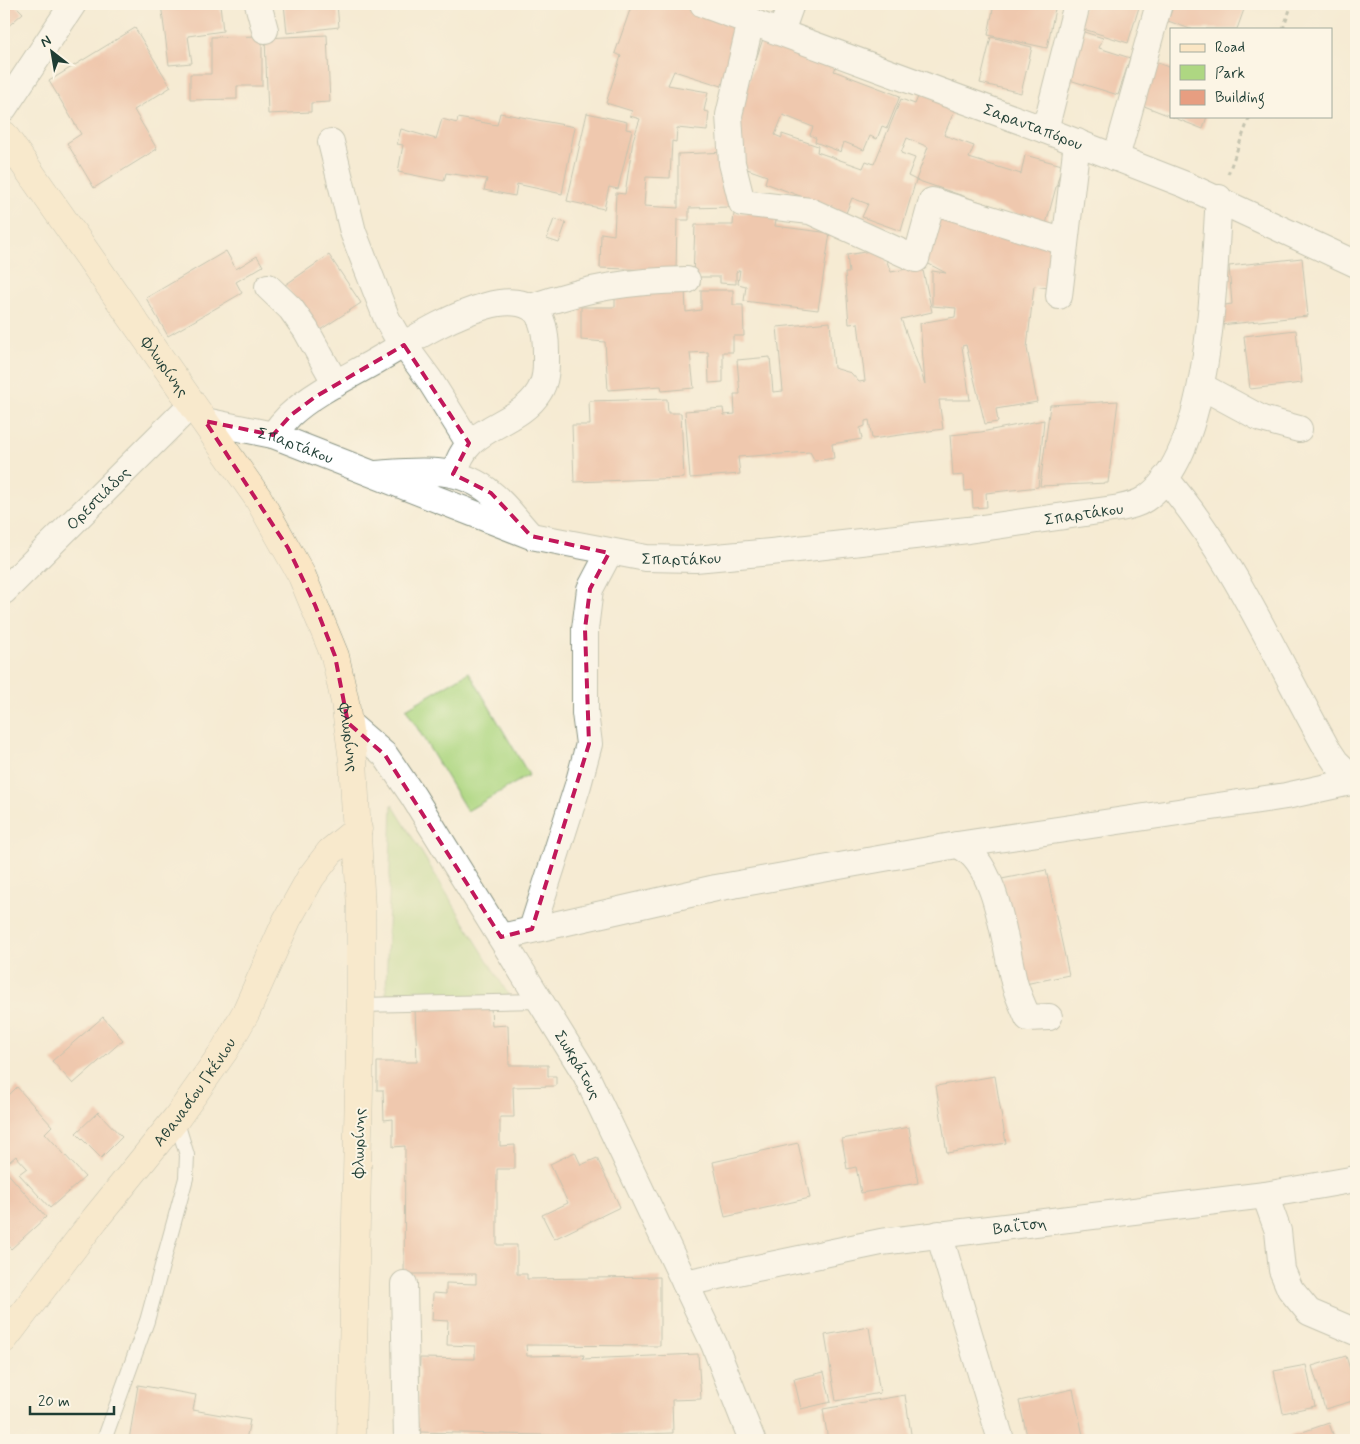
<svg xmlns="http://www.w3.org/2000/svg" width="1360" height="1444" font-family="Mynerve,sans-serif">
  <rect width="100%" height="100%" fill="#fcf5e5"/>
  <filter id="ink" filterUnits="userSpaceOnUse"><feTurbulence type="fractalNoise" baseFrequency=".02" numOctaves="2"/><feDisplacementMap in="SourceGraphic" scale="10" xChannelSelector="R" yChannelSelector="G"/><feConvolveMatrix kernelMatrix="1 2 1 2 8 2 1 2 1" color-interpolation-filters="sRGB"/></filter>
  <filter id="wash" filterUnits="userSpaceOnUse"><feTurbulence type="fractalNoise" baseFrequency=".0096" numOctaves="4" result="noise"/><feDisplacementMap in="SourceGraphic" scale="20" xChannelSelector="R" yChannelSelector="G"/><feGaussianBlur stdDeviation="1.12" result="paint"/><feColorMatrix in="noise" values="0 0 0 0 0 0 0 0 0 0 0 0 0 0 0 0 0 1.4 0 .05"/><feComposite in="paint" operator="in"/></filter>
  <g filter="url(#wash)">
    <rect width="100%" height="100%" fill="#f5ebd3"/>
    <g fill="#aed782" stroke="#668a5b">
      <polygon points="469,672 529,775 467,811 406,709"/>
      <polygon points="392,804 511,999 386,994"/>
    </g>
    <g id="blocks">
      <g fill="#e79e81">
        <polygon points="4,4 14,4 23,13 4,30"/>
        <polygon points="161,4 220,4 223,31 188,36 192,63 169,65"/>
        <polygon points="284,4 337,4 339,27 287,33"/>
        <polygon points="632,4 689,4 746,21 725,87 674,71 668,85 708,92 704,111 709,112 707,131 677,128 676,142 672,141 670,178 646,177 644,206 678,208 678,154 729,152 730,207 689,208 689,220 677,220 676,271 600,268 601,233 614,235 616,193 625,194 633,140 640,119 630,116 632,111 606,103 621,56 615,53"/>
        <polygon points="994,4 1056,4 1047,48 988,35"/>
        <polygon points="1085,4 1140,4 1128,43 1077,27"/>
        <polygon points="1174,4 1246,4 1237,29 1190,29 1168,21"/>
        <polygon points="135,28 171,87 134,110 157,149 94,188 67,143 81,134 49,81"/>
        <polygon points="1078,30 1103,38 1099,48 1130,58 1118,95 1063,78"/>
        <polygon points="327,35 330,102 311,103 311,112 268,114 265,38"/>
        <polygon points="262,36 262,86 237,86 237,99 190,100 190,74 211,74 211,37"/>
        <polygon points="991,37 1032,47 1021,93 980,83"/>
        <polygon points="763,39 836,67 834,71 900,96 887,128 882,126 877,139 870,136 864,150 844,142 841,152 815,142 816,138 810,135 813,127 783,115 775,135 782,138 782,134 818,146 817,152 863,168 866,161 874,164 901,99 915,104 920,92 956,107 944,135 974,146 969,158 1021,174 1025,155 1062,165 1046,224 916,180 928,147 907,138 901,153 915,158 908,176 916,180 901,231 862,217 868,204 852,198 846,213 765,183 767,176 733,164 740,106"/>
        <polygon points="1150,60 1171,68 1171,116 1207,116 1203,129 1134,102"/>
        <polygon points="500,113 575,127 562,194 517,184 515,196 484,190 487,179 446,173 444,181 398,172 403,145 397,144 401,129 436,139 442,119 457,123 458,118 497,125"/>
        <polygon points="587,113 627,122 626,129 632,130 618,189 609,187 604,209 567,201"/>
        <polygon points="734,213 777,213 775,226 830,233 818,310 744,301 746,286 738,284 740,270 736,272 736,284 720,283 720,277 693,277 695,225 733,225"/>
        <polygon points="937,214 1055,242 1048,288 1034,286 1027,348 1037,402 996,409 998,422 985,424 966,345 962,346 970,400 939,400 943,429 872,439 869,420 865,421 865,426 860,428 862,439 832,444 834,458 815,461 810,452 738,457 740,474 690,478 685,411 723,408 724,415 735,414 734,394 740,394 737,360 770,357 773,392 783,391 777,327 830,322 834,368 851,373 859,382 865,381 858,323 849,324 845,273 849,273 847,255 882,249 891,272 922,266 932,312 901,319 925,384 920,323 955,317 956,308 932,306 932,271 946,273 925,262"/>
        <polygon points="554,219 566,223 559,243 547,239"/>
        <polygon points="226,251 236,269 257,256 263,266 236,282 242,293 168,336 146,298"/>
        <polygon points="329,255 361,303 317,332 285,285"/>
        <polygon points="1302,258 1308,316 1220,325 1218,306 1232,304 1229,266"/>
        <polygon points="685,288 686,312 701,310 701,290 733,290 733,305 743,305 744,336 733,336 733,352 723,352 723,382 709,383 708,352 690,353 694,388 662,391 661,386 608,390 605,342 581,340 581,307 615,307 615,292"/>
        <polygon points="1296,330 1302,383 1250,389 1244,336"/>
        <polygon points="667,399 668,413 681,413 684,478 574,482 572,425 590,425 589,401"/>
        <polygon points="1118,401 1108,483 1040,486 1050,405"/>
        <polygon points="1044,420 1038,487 986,493 987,507 973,508 972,490 965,491 964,475 953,476 950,435 981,432"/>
        <polygon points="1046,870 1069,975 1025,984 1002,879"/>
        <polygon points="491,1007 492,1026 508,1025 509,1065 548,1065 548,1076 556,1076 556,1086 513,1087 514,1117 500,1117 500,1146 515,1145 515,1169 497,1169 497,1245 517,1245 517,1274 527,1274 527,1279 660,1277 660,1346 526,1345 527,1356 584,1355 583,1359 698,1354 701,1399 672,1400 673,1433 586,1436 417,1432 420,1358 475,1359 475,1346 447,1345 448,1321 432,1320 433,1293 446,1294 446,1283 476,1284 476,1274 404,1274 405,1146 393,1147 393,1119 384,1120 383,1090 377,1090 377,1062 417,1062 415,1009"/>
        <polygon points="103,1017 123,1040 73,1084 52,1061"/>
        <polygon points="995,1076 1006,1143 947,1153 936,1086"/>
        <polygon points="17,1087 52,1126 45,1133 85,1177 50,1208 19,1174 27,1168 16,1156 4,1166 4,1100"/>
        <polygon points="98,1112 122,1137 101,1158 76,1133"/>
        <polygon points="909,1127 918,1183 861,1193 856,1167 847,1169 842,1139"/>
        <polygon points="798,1143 810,1198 725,1217 713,1162"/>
        <polygon points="575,1152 581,1165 597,1158 620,1207 554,1239 542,1215 568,1203 550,1164"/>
        <polygon points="4,1169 46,1217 11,1249 4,1241"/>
        <polygon points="869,1327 880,1393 836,1401 825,1335"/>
        <polygon points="1346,1356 1356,1389 1356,1400 1325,1409 1312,1366"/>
        <polygon points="1306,1365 1315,1406 1283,1413 1274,1371"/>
        <polygon points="824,1372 831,1402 801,1409 794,1379"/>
        <polygon points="138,1385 196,1395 193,1410 250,1420 246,1440 129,1440"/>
        <polygon points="1073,1389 1084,1440 1028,1440 1019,1401"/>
        <polygon points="905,1395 912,1440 828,1440 823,1409"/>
        <polygon points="1329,1423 1335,1440 1279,1440"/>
      </g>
    </g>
  </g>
  <g filter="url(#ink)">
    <use href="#blocks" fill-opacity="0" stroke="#8a9484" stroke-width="1"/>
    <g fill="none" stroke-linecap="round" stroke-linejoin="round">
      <defs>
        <g id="lane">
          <polyline points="361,1005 541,1001"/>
          <polyline points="104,1440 147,1321 186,1178 187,1155 176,1119"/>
        </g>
        <g id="street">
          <polyline points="258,4 265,30"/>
          <path id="s1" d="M 703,4 L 1045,130 L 1186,185 L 1356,264"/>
          <polyline points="751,21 729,115 732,163 742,203 810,211 916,259 932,201 1065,242"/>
          <polyline points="781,32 791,4"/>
          <polyline points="4,108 73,4"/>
          <polyline points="1045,130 1077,4"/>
          <polyline points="331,142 353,232 387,319 395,333 429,379 469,443"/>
          <polyline points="1116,158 1159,4"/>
          <polyline points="268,287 291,309 306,330 336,384"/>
          <polyline points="1059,296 1077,142"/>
          <path d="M 531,307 C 587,288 628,281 687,280"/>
          <polyline points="1201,386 1262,419 1299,429"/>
          <path id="s2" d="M 205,421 L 273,435 L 531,536 L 646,558 L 695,559 L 771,552 L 968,530 L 1120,508 C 1129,506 1138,504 1145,499 C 1213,454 1213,273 1219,198"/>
          <path d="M 273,435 C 278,428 284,421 290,415 C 314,393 346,378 374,362 C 409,342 446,317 486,306 C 500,302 517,300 530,307 C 544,314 546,338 546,352 C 546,365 547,380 539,392 C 517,428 464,424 455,474"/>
          <path d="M 376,474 C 416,471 459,465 492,494 C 506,505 517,521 529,534"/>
          <path d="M 1165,478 C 1233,557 1275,656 1326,747 L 1336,762 L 1356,781"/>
          <path id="s3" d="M 4,591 L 192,404"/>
          <path id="s4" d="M 348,723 L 385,755 L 413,796 L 586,1075 L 714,1344 L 752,1440"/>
          <polyline points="957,845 1286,796 1355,781"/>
          <polyline points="532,929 578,785 589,744 585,713 585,629 590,589 609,553"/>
          <path d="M 501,937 L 716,888 L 957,845 C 997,859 1005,946 1014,982 C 1017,994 1023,1006 1028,1018 L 1049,1017"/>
          <polyline points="1265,1195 1278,1231 1282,1270 1290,1289 1309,1312 1356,1332"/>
          <polyline points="939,1234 1001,1440"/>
          <path id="s5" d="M 685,1283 L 881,1242 L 1265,1195 L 1356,1179"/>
          <polyline points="404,1284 407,1440"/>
        </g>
        <g id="secondary">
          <path id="s6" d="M 4,135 L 258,498 L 302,576 L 335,656 L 345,702 L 353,760 L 361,909 L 361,999 L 351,1440"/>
          <path id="s7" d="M 4,1339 L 95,1219 L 176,1119 L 224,1051 L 246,1012 L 287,920 L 311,877 L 330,852 L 358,829"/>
        </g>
      </defs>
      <use href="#lane" stroke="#8a9484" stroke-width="16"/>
      <use href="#street" stroke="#8a9484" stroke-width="28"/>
      <use href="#secondary" stroke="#8a9484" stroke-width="29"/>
      <g stroke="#8a9484" stroke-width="3" stroke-dasharray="4 4" stroke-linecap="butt">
        <polyline points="1283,29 1292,4"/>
        <polyline points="1228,174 1250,116"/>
      </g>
      <use href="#lane" stroke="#fff" stroke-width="14"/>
      <use href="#street" stroke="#fff" stroke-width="26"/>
      <use href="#secondary" stroke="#fbe6c4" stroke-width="28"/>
    </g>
  </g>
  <path d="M0 0H1360V1444H0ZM 404,345 L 469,443 L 453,474 L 491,493 L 531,536 L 609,553 L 590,589 L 585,629 L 589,744 L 532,929 L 501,937 L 385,755 L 348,723 L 335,656 L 315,605 L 288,548 L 205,421 L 273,435 L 291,415 L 315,397 Z" fill="#f5ebd3" fill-opacity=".55" fill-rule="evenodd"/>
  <path fill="none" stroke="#c2185b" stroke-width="4" stroke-dasharray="10 6" stroke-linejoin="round" d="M 404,345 L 469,443 L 453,474 L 491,493 L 531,536 L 609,553 L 590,589 L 585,629 L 589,744 L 532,929 L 501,937 L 385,755 L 348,723 L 335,656 L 315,605 L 288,548 L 205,421 L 273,435 L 291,415 L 315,397 Z"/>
  <g text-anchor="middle" stroke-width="4" stroke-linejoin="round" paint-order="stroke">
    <g font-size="16" fill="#1f3d34" stroke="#fcf5e5">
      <text dy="6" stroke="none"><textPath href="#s1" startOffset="352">Σαρανταπόρου</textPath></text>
      <text dy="6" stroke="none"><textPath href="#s6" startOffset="282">Φλωρίνης</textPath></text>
      <text dy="6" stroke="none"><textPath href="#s2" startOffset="94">Σπαρτάκου</textPath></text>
      <text dy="6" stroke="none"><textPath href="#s3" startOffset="132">Ορεστιάδος</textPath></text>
      <text dy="6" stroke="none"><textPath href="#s2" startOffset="904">Σπαρτάκου</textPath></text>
      <text dy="6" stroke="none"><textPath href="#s2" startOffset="499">Σπαρτάκου</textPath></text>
      <text dy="6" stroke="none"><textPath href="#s6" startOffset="702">Φλωρίνης</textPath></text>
      <text dy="6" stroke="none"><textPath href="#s4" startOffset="414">Σωκράτους</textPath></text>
      <text dy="6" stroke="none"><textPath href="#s7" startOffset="312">Αθανασίου Γκένιου</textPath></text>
      <text transform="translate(358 1143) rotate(-89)" y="6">Φλωρίνης</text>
      <text dy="6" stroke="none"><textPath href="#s5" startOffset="340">Βαΐτση</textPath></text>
    </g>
  </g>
  <rect width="1360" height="1444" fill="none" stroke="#fcf5e5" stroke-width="20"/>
  <rect x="1170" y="28" width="162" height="90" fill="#fcf5e5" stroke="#a4ab9e"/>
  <rect x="1180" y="44" width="25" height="8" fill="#fbe6c4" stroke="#a4ab9e"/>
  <text x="1215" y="52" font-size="15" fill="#1f3d34">Road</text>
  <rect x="1180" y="65" width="25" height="15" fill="#aed782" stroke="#a4ab9e"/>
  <text x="1215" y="78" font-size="15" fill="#1f3d34">Park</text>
  <rect x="1180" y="90" width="25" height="15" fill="#e79e81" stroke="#a4ab9e"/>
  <text x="1215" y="102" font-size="15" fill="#1f3d34">Building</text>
  <g transform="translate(52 52) rotate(329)" stroke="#fcf5e5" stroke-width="4" paint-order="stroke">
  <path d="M0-4L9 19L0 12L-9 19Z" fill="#1f3d34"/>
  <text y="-8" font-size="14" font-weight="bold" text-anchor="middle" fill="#1f3d34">N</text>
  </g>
  <path d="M30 1406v8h84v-8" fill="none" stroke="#1f3d34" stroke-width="2.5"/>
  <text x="38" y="1406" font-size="15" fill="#1f3d34" stroke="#fcf5e5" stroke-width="4" paint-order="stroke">20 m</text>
</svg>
